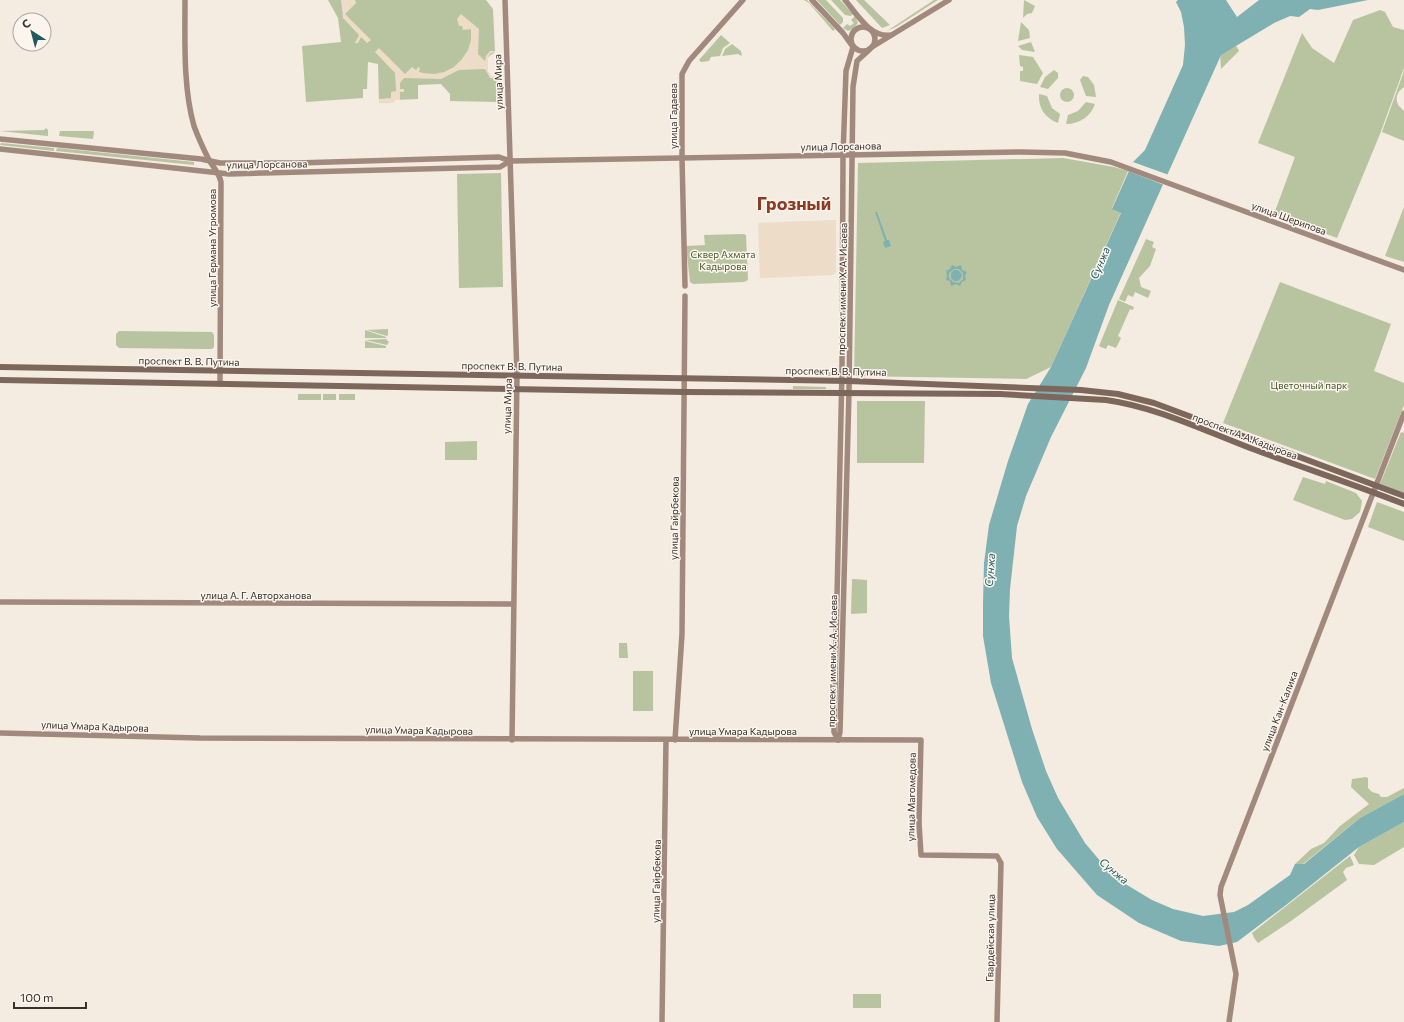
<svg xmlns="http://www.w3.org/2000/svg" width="1404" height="1022" font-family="Commissioner,sans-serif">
  <rect width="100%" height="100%" fill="#f4ebe1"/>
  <g fill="#b8c4a0">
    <polygon points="328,0 486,0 493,9 495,52 488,57 488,72 491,76 496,76 498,102 450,101 450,94 441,84 418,85 418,99 395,100 395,102 379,103 378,64 368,62 367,89 363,89 363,98 306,102 302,46 341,42 338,18"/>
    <polygon points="804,0 807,0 835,29 833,31 809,3"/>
    <polygon points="817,0 826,0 843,18 843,22 840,25"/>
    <polygon points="831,0 840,0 853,14 851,16 845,15"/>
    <polygon points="856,0 864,0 890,25 882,28"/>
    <polygon points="934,0 938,0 896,27 887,31"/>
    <polygon points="1024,0 1035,6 1032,13 1027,14 1023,18"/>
    <polygon points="1380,10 1385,12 1393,27 1404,30 1404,68 1380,134 1337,238 1274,214 1295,157 1258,143 1302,33 1312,48 1334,63 1353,20"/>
    <polygon points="855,16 858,23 853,29 848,31 843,28 847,24 850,26 854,23 851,20"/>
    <polygon points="1021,22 1029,30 1030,38 1018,41"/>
    <polygon points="1226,27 1239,51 1221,69 1220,52"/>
    <polygon points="721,35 730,43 723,48 720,56 711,57 709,61 701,62 699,60"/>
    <polygon points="1031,42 1035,52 1022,50 1018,46"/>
    <polygon points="732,44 741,51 742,56 738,54 722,56 725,49"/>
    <polygon points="1019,55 1033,57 1043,73 1037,84 1020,81 1020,71 1023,71 1023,67 1020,66"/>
    <polygon points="1054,70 1058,73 1058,78 1048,89 1040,87 1045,77"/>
    <path d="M 1404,71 L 1404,87 C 1397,92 1395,97 1398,105 L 1404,111 L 1404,141 L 1382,132 Z"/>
    <polygon points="1083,76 1088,77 1094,85 1096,97 1086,96 1080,80"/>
    <circle cx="1067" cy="95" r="7"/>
    <path d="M 1039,94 L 1047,96 L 1052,108 L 1060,114 L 1058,123 C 1045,118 1038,108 1039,94 Z"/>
    <path d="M 1086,102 L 1095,104 C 1091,116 1080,124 1066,124 L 1068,115 L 1078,111 Z"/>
    <polygon points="46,128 48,130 48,136 0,131 44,130"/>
    <polygon points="60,131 94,131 93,139 59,136"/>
    <polygon points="1,143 54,148 54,151 0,145"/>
    <polygon points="57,148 194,162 194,165 56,151"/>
    <polygon points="1063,158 1114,167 1128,171 1112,208 1121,212 1051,367 1026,379 854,376 858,163"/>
    <polygon points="501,173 503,287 459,288 457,174"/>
    <polygon points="1404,207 1404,262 1385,256"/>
    <polygon points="743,234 746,235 748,280 744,282 693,284 690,282 686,246 705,245 704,235"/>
    <polygon points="1146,239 1154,242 1152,247 1156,249 1150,266 1139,278 1141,287 1151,291 1148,298 1135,292 1133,297 1128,295 1125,302 1119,299"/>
    <polygon points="1280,282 1391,324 1374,371 1404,383 1404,405 1375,479 1223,423"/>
    <polygon points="1118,300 1134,307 1133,310 1130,309 1118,336 1121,338 1116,348 1108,345 1106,349 1099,346"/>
    <polygon points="388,329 388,335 387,336 367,330"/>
    <polygon points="365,330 386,337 386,338 365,338"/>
    <polygon points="119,331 212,332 214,335 214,347 212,349 202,349 119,348 116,345 116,334"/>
    <polygon points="386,339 389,342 387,345 365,340"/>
    <polygon points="365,341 386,346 386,348 365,348"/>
    <polygon points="794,372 833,372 832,376 816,376 814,373 799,373 793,376"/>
    <polygon points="793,386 826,387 826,389 793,389"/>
    <rect x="298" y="394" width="23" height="6"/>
    <rect x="323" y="394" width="13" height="6"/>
    <rect x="339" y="394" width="16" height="6"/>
    <polygon points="857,401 925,401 924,463 857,463"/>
    <polygon points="1401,432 1404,433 1404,493 1380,484"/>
    <polygon points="477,441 477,460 445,460 445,442"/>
    <polygon points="1303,477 1325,484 1326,481 1356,493 1362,501 1360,512 1352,519 1345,520 1293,500"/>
    <polygon points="1377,502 1404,512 1404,541 1368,527"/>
    <polygon points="852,579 867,580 867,613 851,614"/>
    <polygon points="619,643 627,643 628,658 619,658"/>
    <rect x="633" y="671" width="20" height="40"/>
    <polygon points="1366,777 1368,778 1368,788 1372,792 1379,794 1381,797 1387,797 1404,788 1404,794 1360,818 1303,864 1295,864 1311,849 1324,843 1340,826 1369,804 1351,787 1352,779"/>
    <polygon points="1404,822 1404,847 1374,865 1359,864 1354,855 1359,847"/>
    <polygon points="1350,856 1354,865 1346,868 1343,872 1347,880 1291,921 1258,943 1254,938 1252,933"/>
    <rect x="853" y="994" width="28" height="14"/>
  </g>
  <g fill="#ecdcc8">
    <polygon points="341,0 355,0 356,3 345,14 371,40 367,43 361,37 358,43 355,43 359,35 343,18"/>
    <polygon points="461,14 479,29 478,54 485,61 486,56 490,51 495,51 495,52 491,53 488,57 488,72 491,76 496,76 496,79 490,78 485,69 459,70 441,79 404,78 400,83 400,89 404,89 404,92 400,92 400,100 395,100 395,102 379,103 379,99 391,98 391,92 396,91 395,73 375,52 379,48 405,74 412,67 416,70 418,67 420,68 419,72 423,73 434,74 444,72 454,67 462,59 468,50 471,40 471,29 463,30 462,26 459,26 457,19"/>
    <polygon points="836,220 836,272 833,275 760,278 758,223"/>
  </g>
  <g fill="#7fb0b2" fill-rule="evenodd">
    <polygon points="1178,0 1226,0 1237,17 1259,0 1368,0 1318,10 1310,9 1299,17 1290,16 1274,23 1221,55 1109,305 1086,368 1051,437 1026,496 1017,526 1010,589 1009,616 1012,658 1032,729 1046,771 1058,798 1085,843 1101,862 1127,885 1152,900 1173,909 1203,916 1234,912 1248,905 1290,875 1295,864 1304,864 1360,818 1404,794 1404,822 1359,847 1286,905 1237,942 1219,946 1181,941 1139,923 1097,895 1057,849 1037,817 1022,782 991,683 983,636 983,604 984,563 989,525 1008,461 1028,404 1051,367 1121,213 1112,209 1133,162 1145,150 1183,65 1185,45 1184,27 1181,12 1176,2"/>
    <polygon points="875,212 877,212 887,240 889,240 891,246 885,248 883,242 885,241"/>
    <path d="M 952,265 L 956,267 L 961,265 L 962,270 L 967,272 L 965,276 L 966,280 L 962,282 L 960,286 L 956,284 L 951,286 L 950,281 L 946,280 L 947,275 L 946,271 L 950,269 ZM 954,269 L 959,269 L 963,273 L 963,279 L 959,283 L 953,282 L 949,278 L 949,273 Z"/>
    <polygon points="954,270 958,270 962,274 961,278 958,281 954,281 951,278 951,273"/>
  </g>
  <polygon fill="#f4ebe1" points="1133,162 1169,175 1164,185 1128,171"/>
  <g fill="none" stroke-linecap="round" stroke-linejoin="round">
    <g stroke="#a18a7d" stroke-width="5.5">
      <path d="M 185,0 C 185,40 183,88 194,126 C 198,137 204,150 209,160 C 214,168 219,173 221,182 L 220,384"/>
      <polyline points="505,0 517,376 512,740"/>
      <polyline points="812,0 843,33 853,47 846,71 843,156 842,371 834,732 838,740"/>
      <path d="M 845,0 C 857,14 870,38 891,35"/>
      <circle cx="863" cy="39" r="12"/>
      <polyline points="872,47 949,0"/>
      <polyline points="0,139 201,159 220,163 297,163 499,157 510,161 1021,152 1065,153 1111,162 1404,270"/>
      <polyline points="0,149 229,174 500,167 510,161"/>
      <polyline points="685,286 682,158 682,74 689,61 743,0"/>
      <polyline points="0,602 513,604"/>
      <polyline points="0,733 200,738 921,740 919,823 921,855 997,856 1001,863 997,1022"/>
      <polyline points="675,740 682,634 685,296"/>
      <polyline points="838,740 840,732 849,392 853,87 857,61 869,50"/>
      <polyline points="662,1022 666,740"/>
      <polyline points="1229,1022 1236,974 1220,895 1221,887 1404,413"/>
    </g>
    <g stroke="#7d675c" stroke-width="6">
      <polyline points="0,367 849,381 1081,390 1118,394 1154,403 1404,496"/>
      <path d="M 0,380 L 685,392 L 1000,394 L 1106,400 C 1156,407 1203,430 1250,448 C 1301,467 1353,484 1404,504"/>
    </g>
  </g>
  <g text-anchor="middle" stroke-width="3" stroke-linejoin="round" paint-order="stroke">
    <g font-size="10" fill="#3b302b" stroke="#fbf5ee">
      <text transform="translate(498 82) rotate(-92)" y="4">улица Мира</text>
      <text transform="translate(673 116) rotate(-90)" y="4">улица Гадаева</text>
      <text transform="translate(841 146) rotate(-1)" y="4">улица Лорсанова</text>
      <text transform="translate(267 164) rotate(-1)" y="4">улица Лорсанова</text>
      <text transform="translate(1289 218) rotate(20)" y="4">улица Шерипова</text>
      <text transform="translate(212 248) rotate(-90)" y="4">улица Германа Угрюмова</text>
      <text transform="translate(842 289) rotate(-89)" y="4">проспект имени Х. А. Исаева</text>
      <text transform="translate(189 361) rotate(1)" y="4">проспект В. В. Путина</text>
      <text transform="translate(512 366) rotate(1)" y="4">проспект В. В. Путина</text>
      <text transform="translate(836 371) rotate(1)" y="4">проспект В. В. Путина</text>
      <text transform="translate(507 406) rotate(-88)" y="4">улица Мира</text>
      <text transform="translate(1245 436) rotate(21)" y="4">проспект А.А.Кадырова</text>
      <text transform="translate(674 518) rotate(-89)" y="4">улица Гайрбекова</text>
      <text x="256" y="599">улица А. Г. Авторханова</text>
      <text transform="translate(832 661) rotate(-89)" y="4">проспект имени Х. А. Исаева</text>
      <text transform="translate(1279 711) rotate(-69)" y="4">улица Кан-Калика</text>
      <text transform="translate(95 726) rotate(2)" y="4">улица Умара Кадырова</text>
      <text transform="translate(419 730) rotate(1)" y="4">улица Умара Кадырова</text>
      <text x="743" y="735">улица Умара Кадырова</text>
      <text transform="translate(911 797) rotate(-89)" y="4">улица Магомедова</text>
      <text transform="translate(656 881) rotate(-89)" y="4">улица Гайрбекова</text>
      <text transform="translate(990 938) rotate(-89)" y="4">Гвардейская улица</text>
    </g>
    <g font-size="10" fill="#4a5a2e" stroke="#fbf5ee">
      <text x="723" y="258">Сквер Ахмата<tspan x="723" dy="12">Кадырова</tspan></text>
      <text x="1309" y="389">Цветочный парк</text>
    </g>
    <g font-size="11" font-style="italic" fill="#1f5a5e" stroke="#fbf5ee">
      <text transform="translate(1100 263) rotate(-67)" y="4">Сунжа</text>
      <text transform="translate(990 570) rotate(-86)" y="4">Сунжа</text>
      <text transform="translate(1114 871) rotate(40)" y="4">Сунжа</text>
    </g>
    <g font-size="18" font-weight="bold" fill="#8c3b22" stroke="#fbf5ee">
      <text x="794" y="210">Грозный</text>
    </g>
  </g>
  <g transform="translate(32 32) rotate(324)"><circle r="19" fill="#fbf5ee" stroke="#aea6a0"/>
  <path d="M0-3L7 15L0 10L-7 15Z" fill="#1f5a5e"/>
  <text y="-6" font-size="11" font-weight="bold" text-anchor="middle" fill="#3b302b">С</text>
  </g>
  <path d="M14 1002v6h72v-6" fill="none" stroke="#3b302b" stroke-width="2"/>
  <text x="20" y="1002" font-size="12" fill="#3b302b" stroke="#fbf5ee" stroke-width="3" paint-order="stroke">100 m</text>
</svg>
